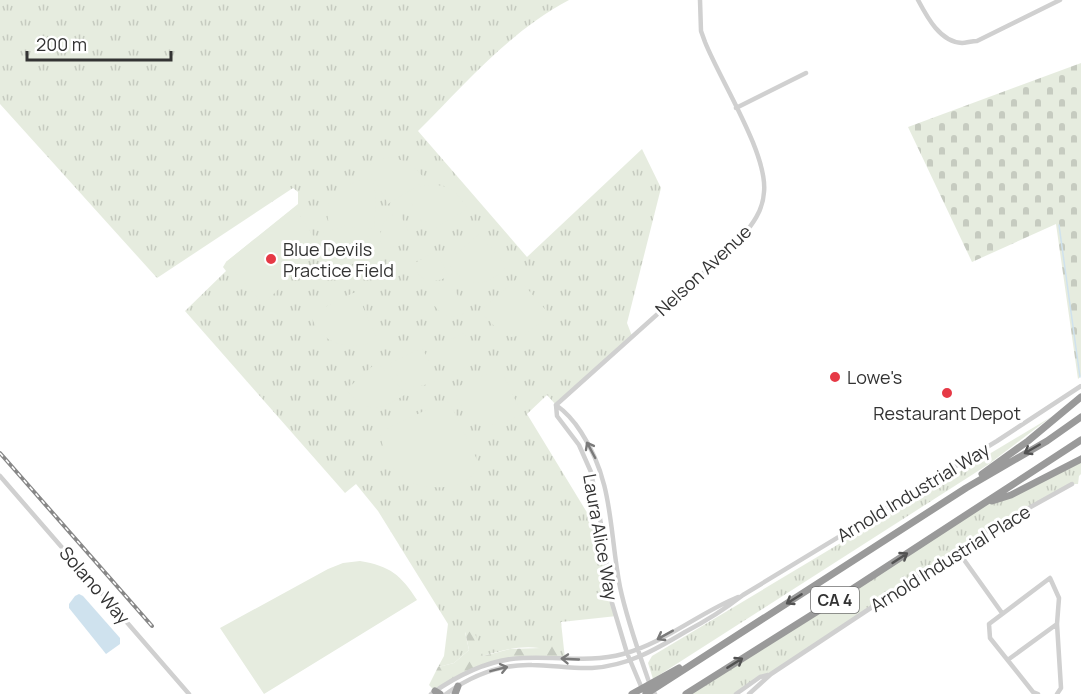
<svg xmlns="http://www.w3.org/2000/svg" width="1081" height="694" viewBox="0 0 1081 694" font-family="Manrope,sans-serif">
<defs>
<pattern id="grass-tufts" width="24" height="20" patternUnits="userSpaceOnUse" patternTransform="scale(1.5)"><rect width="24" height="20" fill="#e6ecdf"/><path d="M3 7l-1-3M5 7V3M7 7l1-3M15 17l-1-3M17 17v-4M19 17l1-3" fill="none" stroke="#c6cbc0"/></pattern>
<pattern id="forest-firs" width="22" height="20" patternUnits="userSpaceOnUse" patternTransform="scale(1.5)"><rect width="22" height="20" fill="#e6ecdf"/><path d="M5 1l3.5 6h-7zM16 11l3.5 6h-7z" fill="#c6cbc0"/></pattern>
<pattern id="cemetery-stones" width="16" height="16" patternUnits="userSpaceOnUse" patternTransform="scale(1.5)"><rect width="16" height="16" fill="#e6ecdf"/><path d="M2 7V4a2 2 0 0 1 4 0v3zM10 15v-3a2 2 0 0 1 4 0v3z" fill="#c6cbc0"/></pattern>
</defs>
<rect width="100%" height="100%" fill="#fff"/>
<path fill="url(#grass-tufts)" d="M0,0H569C510,31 465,84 418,131L527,257L642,149L661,188L627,323L632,336L556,405L547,395L527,414L594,524H601L612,603L617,616L561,622L565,659C555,658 548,649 539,648C520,645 500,651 483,656L477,644L465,632L469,650L454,663L438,667L444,656L448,624L378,511L356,484L345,493L185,311L226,271L223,267L226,262L298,204V192L293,188L157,278L0,104Z
M1051,417L989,464L653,679L648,663L652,656Z
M1081,459V474L1079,476L1078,484H1072L1003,522L771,674L760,677L736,694H686L983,504L1011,495Z"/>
<path fill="url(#forest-firs)" d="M468,625L473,628L483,656L510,649L541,648L549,643L557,646L558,658H523L477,668L435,691L429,685L438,667L454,663L469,650L465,631Z"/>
<path fill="url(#cemetery-stones)" d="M1081,63V376L1078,379L1056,224L972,262L908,127Z"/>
<path fill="#e6ecdf" d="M387,157C404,159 416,166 425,180L416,187C443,182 454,186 468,209L430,231L426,230L407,195L414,188L388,204L367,166Z
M366,179L373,180L376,197L374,227L372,229L351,227L367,235L378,252L344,268L339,266L323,233L345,226L329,224C322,196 341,185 366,179Z
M295,207L321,249L263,304L226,262Z
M399,212L412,239L383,251C378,235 380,218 399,212Z
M479,234L507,266C486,290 465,288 447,262Z
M436,251L449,276C432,285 420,282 413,264Z
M518,278L550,315L524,335L511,337L498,330L480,311Z
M454,288L466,312C450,322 436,313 430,297Z
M353,293H357L377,340C351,352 318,345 311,314Z
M464,333L480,361L462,369H448L438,359L435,347Z
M422,348L439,379C413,392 402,389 390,363Z
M377,362L406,394C379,411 369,415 346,390Z
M498,369L501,370L522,414C485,435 469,426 453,389Z
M445,401L450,403L480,466C472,479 459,486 444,487C406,490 385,469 380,432Z
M360,561C390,566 401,575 417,600L264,694L220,628L328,569L343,563Z"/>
<path fill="#cfe2ee" d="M79,594L83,596L120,638V644L106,654L69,608V604L75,596Z"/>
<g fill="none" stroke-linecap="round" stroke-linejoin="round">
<path stroke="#cfe2ee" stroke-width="1.5" d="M1059,225L1080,377"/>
<path stroke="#d0d0d0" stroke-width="4.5" d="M918,0C927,17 940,42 962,43C966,43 972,41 977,41L1060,0
M736,108L806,73
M556,405L739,241C751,226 763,212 764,192C768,154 720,80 705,42L701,31L700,0
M556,405C566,412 574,421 581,432C614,482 609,531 620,587C627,620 639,653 650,685L655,694
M556,405L557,416L579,445L591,472L601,524L612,603L627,653L643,691
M0,476L189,694
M957,550L1002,613
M1009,659L1057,624
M431,694C458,675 490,659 523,658C557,656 590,663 623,654C664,643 699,613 738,597
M446,694C471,676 501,664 532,665C552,665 572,669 592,668C627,666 655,650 685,632C706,621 725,609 743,595L997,441L1081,386
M736,694L760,677L768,675
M749,694L771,674L984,533L1072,484
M1038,694L1033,692L990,638L989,624L1050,578L1059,598L1057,624L1061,688L1057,694"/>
<path stroke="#9a9a9a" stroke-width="7" d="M982,474L1028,441L1081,397
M992,501L1011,495L1081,459
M435,691L440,694
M455,694L458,686
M632,694L679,668
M646,694L966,488L1047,441L1081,417
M686,694L837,599L1081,440"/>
<defs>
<path id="rail" d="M0,453L152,626"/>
</defs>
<use href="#rail" stroke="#888" stroke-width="4"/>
<use href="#rail" stroke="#fff" stroke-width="1.5" stroke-dasharray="4.5" stroke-linecap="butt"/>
</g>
<defs><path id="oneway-shaft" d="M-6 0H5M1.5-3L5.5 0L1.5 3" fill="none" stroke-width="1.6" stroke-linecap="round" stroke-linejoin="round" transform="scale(1.5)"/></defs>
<g stroke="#525252">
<use href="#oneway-shaft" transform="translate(1032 449) rotate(150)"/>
<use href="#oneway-shaft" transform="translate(900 558) rotate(-33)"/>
<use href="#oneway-shaft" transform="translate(794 599) rotate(148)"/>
<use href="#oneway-shaft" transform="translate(735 663) rotate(-32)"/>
</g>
<g stroke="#7a7a7a">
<use href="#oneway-shaft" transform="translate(591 450) rotate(-118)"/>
<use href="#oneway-shaft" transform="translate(665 635) rotate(151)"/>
<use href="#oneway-shaft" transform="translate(570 659) rotate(-177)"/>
<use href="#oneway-shaft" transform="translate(499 669) rotate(-14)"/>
</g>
<g fill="#e63946" stroke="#fff" stroke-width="2">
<circle cx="271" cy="259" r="6"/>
<circle cx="835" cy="377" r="6"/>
<circle cx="947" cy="393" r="6"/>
</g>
<g text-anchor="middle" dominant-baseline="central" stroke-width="6" stroke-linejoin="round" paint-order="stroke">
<rect fill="#fff" stroke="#707070" stroke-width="1.5" x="811" y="587" width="48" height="26" rx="4.5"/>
<g font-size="16" font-weight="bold" fill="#333">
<text x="835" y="600">CA 4</text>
</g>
<g font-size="18" fill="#333" stroke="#fff" text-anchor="start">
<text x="283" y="249">Blue Devils<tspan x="283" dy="21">Practice Field</tspan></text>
<text x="847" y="377">Lowe's</text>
<text x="947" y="413" text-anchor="middle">Restaurant Depot</text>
</g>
<g font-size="18" fill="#333" stroke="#fff">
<text transform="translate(703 270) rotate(-43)">Nelson Avenue</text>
<text transform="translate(913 492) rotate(-31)">Arnold Industrial Way</text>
<text transform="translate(601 537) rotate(80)">Laura Alice Way</text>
<text transform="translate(950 558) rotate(-32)">Arnold Industrial Place</text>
<text transform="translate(95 585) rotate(49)">Solano Way</text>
</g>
</g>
<path d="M27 51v9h144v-9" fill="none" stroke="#333333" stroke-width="3"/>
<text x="36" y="51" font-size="18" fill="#333333" stroke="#ffffff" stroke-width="4.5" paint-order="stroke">200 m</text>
</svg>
